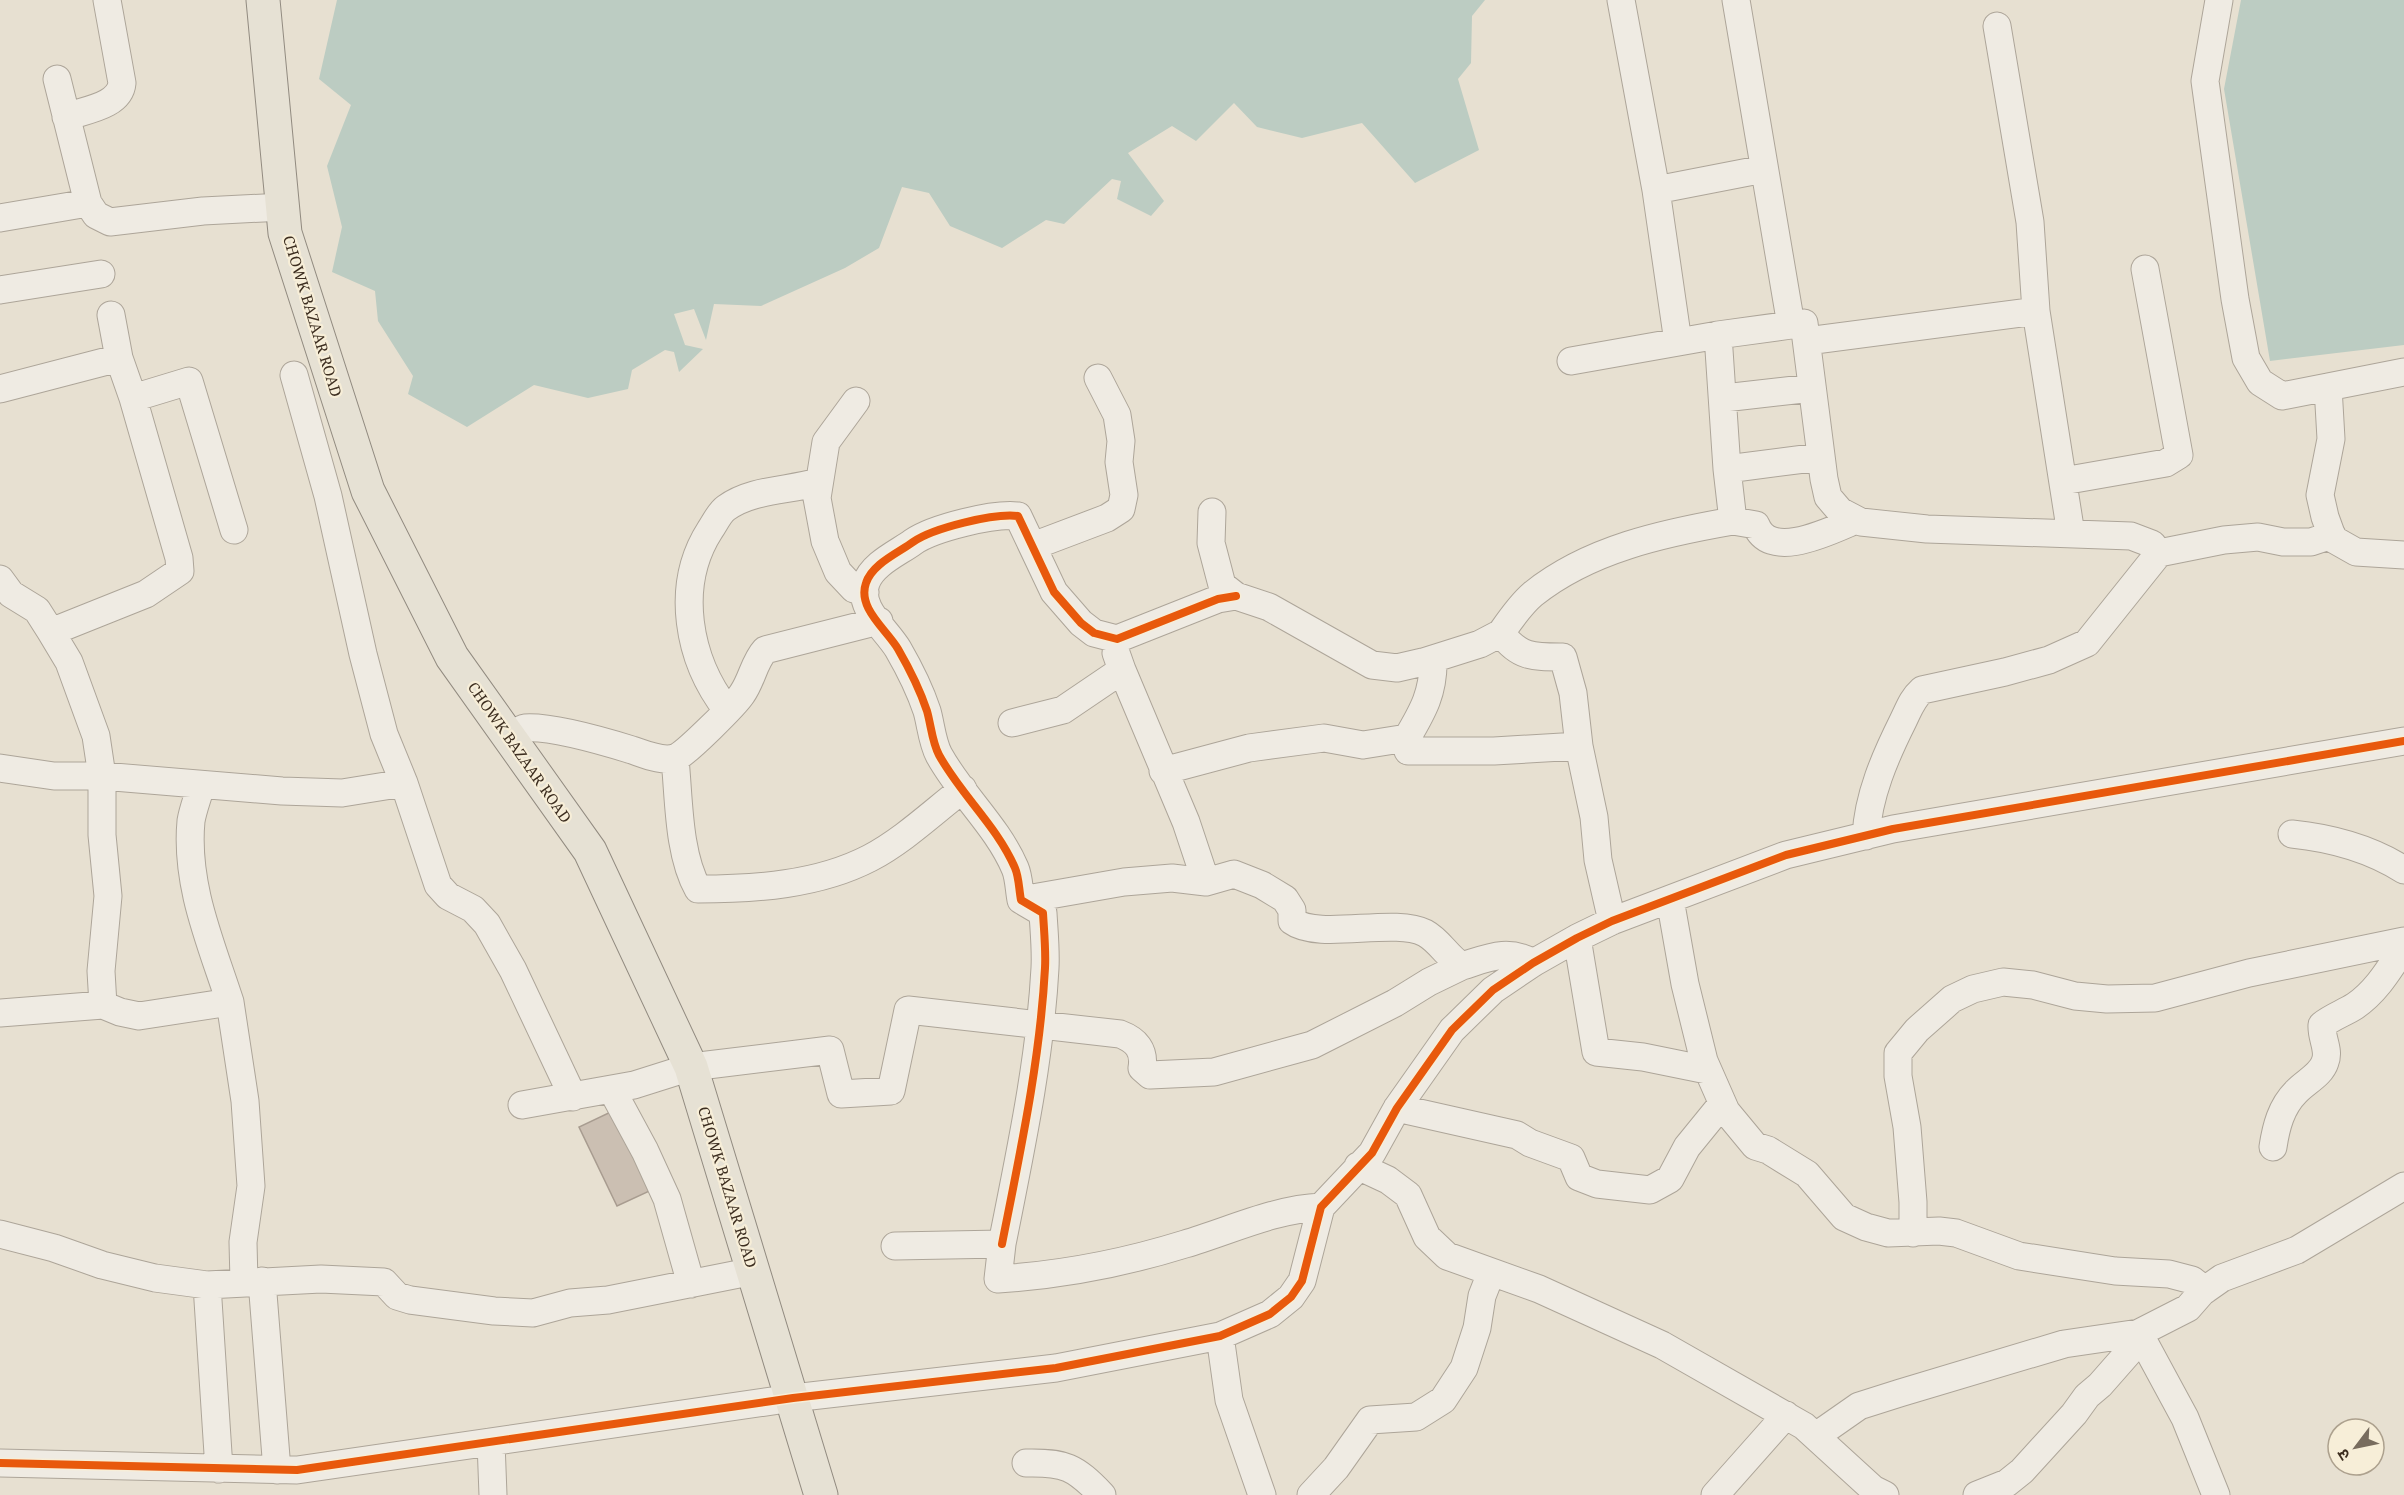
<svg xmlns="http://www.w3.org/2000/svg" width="2404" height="1495" viewBox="0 0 2404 1495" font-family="'Noto Serif','Noto Sans Devanagari',serif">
<rect width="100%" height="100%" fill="#e7e0d1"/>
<path fill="#bcccc2" d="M337,0H1485L1472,16L1471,63L1458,79L1479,150L1415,183L1362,123L1302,138L1257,127L1234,103L1196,141L1172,126L1128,153L1164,201L1151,216L1117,199L1121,181L1112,179L1064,224L1046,220L1002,248L950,226L929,193L902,187L879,248L845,268L761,306L714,304L706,340L694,309L674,314L685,345L703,349L679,372L674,352L665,350L632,370L628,389L588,398L534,385L467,427L408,394L413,376L378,321L375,291L332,272L342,227L327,166L351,105L319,79Z
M2241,0H2404V345L2270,361L2224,89Z"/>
<path fill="#cbbfb2" stroke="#a89c90" stroke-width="1.5" d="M617,1109L656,1188L617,1206L579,1127Z"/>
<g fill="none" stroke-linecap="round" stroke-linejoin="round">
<defs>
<path id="minor" d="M1621,0L1656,190L1678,342
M2219,0L2205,81L2235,299L2246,358L2260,382L2282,396L2328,387L2331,439L2320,495L2325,517L2333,539L2356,552L2404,555
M57,79L88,203L96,215L110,222L203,211L283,207
M66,117C85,110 120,106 122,83L107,0
M1656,190L1764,169
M0,218L88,203
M0,290L101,274
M2036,311L2071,534
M1791,325L1804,323L1824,479L1828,497L1840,511L1861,522L1927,529L2131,536L2152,544L2159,553
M1807,341L2036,311L2030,222L1997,26
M119,358L133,398L189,381L234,530
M1571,361L1718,335
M294,375L328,496L363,654L384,734L404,783L438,885L448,896L473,909L487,924L513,970L573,1097
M2328,387L2404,372
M0,389L119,358L111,315
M1724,398L1812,388
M856,401L826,442L817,498L825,541L838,572L854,589L865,592
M1727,469L1820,457
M2063,481L2166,463L2179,455L2145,269
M1212,512L1211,543L1222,585L1236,596L1269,607L1372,665L1397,668L1423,662L1480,644L1501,633C1519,658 1535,657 1563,657L1573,693L1579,746L1594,817L1598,860L1612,921
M1733,521L1756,525C1770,562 1832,530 1856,520
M1033,546L1107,518L1121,509L1124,495L1119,462L1121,441L1117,415L1098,378
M0,579L11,594L37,610L51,632L69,662L96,736L102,776V835L108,896L101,971L103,1005L0,1013
M51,632L146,594L180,571L179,558L133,398
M1501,633C1510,620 1520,605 1533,594C1589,549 1664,533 1733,521L1727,469L1718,335L1791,325L1736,0
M1122,670L1186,822L1206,882
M727,710C688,660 674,586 710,530C715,523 719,513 726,508C752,489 788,491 818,482
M1012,723L1063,710L1122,670L1116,653
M509,737C514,734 519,729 525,728C551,726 606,742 632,750C644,754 664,763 677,757C687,752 735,705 742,694C752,680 754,662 765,650L879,621
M1407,738C1423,711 1434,692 1433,659
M675,759C679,798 678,854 698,889C755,889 818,885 870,858C904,840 933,812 963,789
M0,768L54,776H102L282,791L342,793L404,783
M1163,771L1249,748L1324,738L1363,745L1407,738L1408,751H1494L1579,746
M2292,834C2331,838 2371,849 2404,870
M1866,836C1868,796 1885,757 1903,721C1909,709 1912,699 1922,690L2005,672L2049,660L2087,643L2159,553L2224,540L2258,537L2283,542H2311L2332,535
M1670,899L1685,984L1704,1061L1726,1111L1755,1146L1768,1150L1807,1174L1844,1217L1866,1227L1888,1233L1939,1231L1956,1233L2019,1256L2115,1271L2169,1274L2192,1280L2205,1290
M1021,900L1124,882L1172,878L1206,882L1234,874L1262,885L1285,899L1292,910V921C1319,941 1394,917 1425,933C1440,941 1448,958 1462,966C1488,958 1508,948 1533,963
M1577,938L1596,1052L1643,1057L1707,1070
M230,1002L245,1101L251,1186L243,1242L244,1282
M103,1005L120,1012L139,1016L230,1002C211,943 185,885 191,821C193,809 198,797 201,785
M612,1090L645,1151L667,1199L691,1284
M522,1105L634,1085L691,1067L830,1050L841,1094L891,1091L908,1010L1120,1034C1136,1040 1145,1050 1142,1068L1150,1075L1214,1072L1312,1045L1395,1003L1429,982L1462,966
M1397,1108L1517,1135L1530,1143L1571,1158L1579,1177L1597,1184L1650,1190L1670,1179L1687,1147L1722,1104
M2273,1147C2276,1127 2281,1107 2296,1092C2305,1082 2321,1075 2325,1062C2330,1050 2321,1038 2322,1025C2332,1017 2344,1013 2355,1006C2377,991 2390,968 2404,947
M1358,1166L1388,1180L1408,1195L1427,1237L1447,1256L1539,1289L1662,1345L1804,1426L1873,1489L1885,1495
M1913,1233V1202L1907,1127L1898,1076V1053L1917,1030L1952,999L1973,989L2003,982L2033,985L2075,996L2107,999L2155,998L2249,973L2404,941
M0,1234L54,1248L102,1265L155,1278L207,1285L321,1279L384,1282L397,1296L410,1300L494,1311L533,1313L570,1303L608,1300L754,1271
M1002,1244C1020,1153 1040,1061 1045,968C1046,950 1044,931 1043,913L1021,900C1019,890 1019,877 1015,868C997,826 961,795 939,755C932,742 931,725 927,711C920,690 909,668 898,649C886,629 857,608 866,583C872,564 898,553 913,542C933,528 994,513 1018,516L1054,592L1081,623L1094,633L1117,639L1218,599L1236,596
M895,1246L1002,1244L998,1279C1062,1275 1124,1263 1185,1244C1229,1231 1275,1209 1321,1207
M262,1281L277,1470
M207,1285L219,1469
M1220,1336L1229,1400L1262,1495
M1816,1436L1859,1406L1900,1393L2064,1344L2139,1333L2185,1418L2216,1495
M491,1442L493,1495
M0,1463L297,1470L793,1398L1056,1368L1220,1336L1270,1314L1291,1297L1302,1281L1321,1207L1372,1153L1397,1108L1452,1030L1493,990L1533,963L1577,938L1612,921L1786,855L1893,829L2404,741
M1026,1463C1065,1462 1075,1467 1102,1495
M1311,1495L1336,1468L1370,1420L1416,1417L1443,1400L1464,1368L1477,1328L1482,1296L1491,1273
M1715,1495L1786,1415
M1977,1495L2007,1483L2022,1471L2074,1414L2087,1396L2100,1385L2129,1352L2139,1333L2188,1308L2202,1292L2222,1278L2297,1250L2404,1186"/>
<path id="major" d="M263,0L285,233L368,491L452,657L590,851L691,1067L821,1495"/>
</defs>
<use href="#minor" stroke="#ada599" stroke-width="29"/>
<use href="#major" stroke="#928b80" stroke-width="35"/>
<use href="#minor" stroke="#efebe3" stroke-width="27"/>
<use href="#major" stroke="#e6e1d4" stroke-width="33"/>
<defs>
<path id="cycleway" d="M1002,1244C1020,1153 1040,1061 1045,968C1046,950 1044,931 1043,913L1021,900C1019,890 1019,877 1015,868C997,826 961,795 939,755C932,742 931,725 927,711C920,690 909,668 898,649C886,629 857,608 866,583C872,564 898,553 913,542C933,528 994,513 1018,516L1054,592L1081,623L1094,633L1117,639L1218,599L1236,596
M0,1463L297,1470L793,1398L1056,1368L1220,1336L1270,1314L1291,1297L1302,1281L1321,1207L1372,1153L1397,1108L1452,1030L1493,990L1533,963L1577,938L1612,921L1786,855L1893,829L2404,741"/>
</defs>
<use href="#cycleway" stroke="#f7eed8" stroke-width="11"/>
<use href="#cycleway" stroke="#e8590c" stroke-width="8"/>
</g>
<g text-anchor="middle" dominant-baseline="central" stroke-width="4.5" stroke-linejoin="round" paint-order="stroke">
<g font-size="15" fill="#3d2e20" stroke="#f7eed8">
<text transform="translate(313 316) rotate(73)">CHOWK BAZAAR ROAD</text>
<text transform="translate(520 752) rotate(55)">CHOWK BAZAAR ROAD</text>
<text transform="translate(728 1187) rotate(73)">CHOWK BAZAAR ROAD</text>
</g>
</g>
<g transform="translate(2356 1447) rotate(238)"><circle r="28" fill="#f7eed8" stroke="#ada18e" stroke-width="1.5"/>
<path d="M0-4.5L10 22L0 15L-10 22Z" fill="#786c5e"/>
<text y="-9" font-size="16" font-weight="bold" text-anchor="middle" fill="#3d2e20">उ</text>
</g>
</svg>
